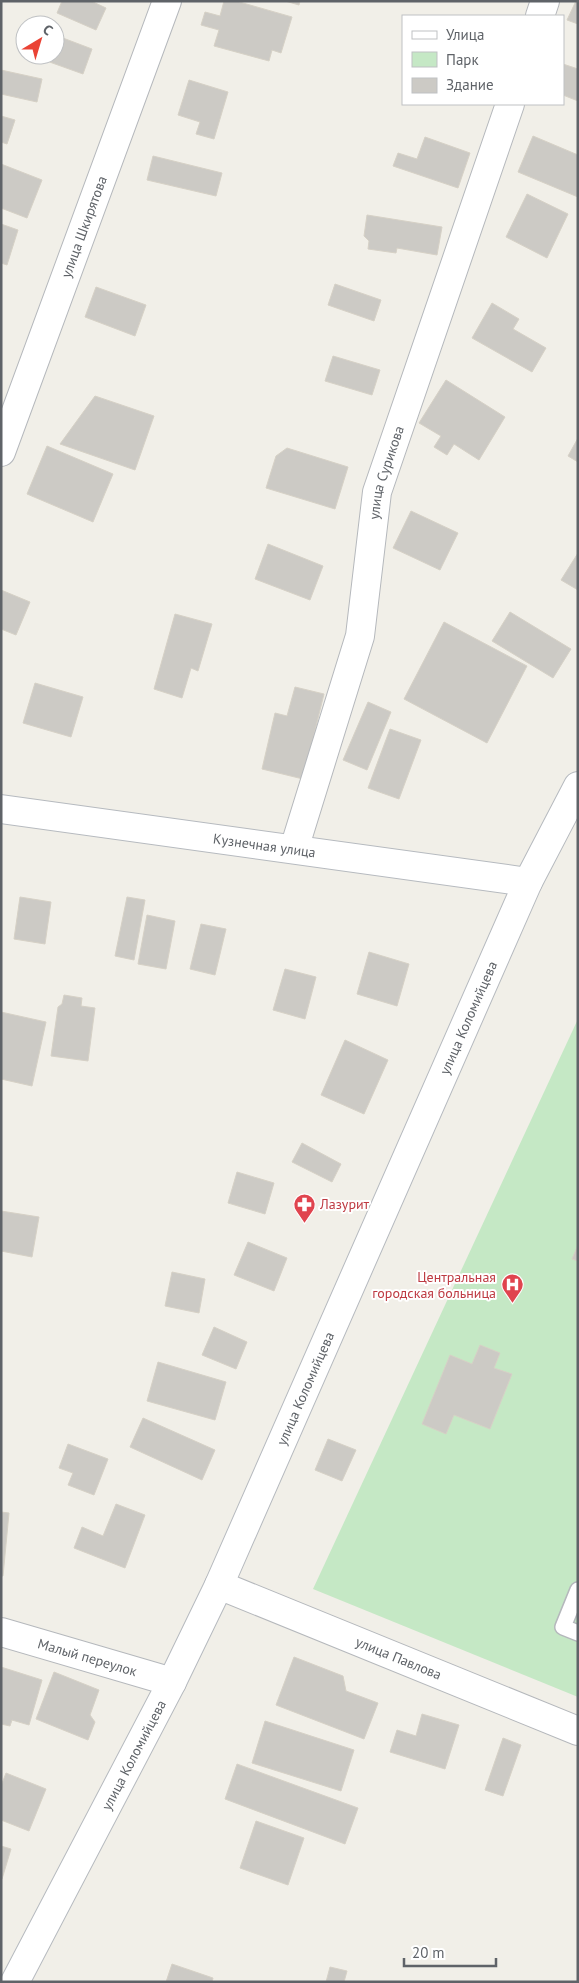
<svg xmlns="http://www.w3.org/2000/svg" width="579" height="1983" viewBox="0 0 579 1983" font-family="'PT Sans',sans-serif">
<rect width="100%" height="100%" fill="#f1efe8"/>
<path fill="#c5e8c5" d="M578,1019V1697L313,1589Z"/>
<path fill="#cccac5" stroke="#d6d1c6" d="M62,1H91L106,8L96,30L57,13Z
M224,1H236L292,17L281,53L272,50L269,61L214,46L219,30L201,25L205,12L220,16Z
M285,1H300L299,5Z
M576,1H578V24L567,20Z
M55,35L92,49L83,74L44,60L45,55H55Z
M563,64L578,69V101L563,95Z
M1,70L42,79L37,102L1,94Z
M189,80L228,92L214,139L196,134L200,122L178,115Z
M1,116L15,120L7,144L1,142Z
M533,136L578,155V197L518,172Z
M425,137L470,153L458,188L393,166L398,153L417,159Z
M153,156L222,173L216,196L147,180Z
M1,164L42,180L27,218L1,208Z
M527,194L568,214L547,258L506,237Z
M367,215L442,227L437,255L397,248L396,253L368,249L369,241L364,236Z
M1,224L18,230L7,265L1,263Z
M335,284L381,300L374,321L328,305Z
M96,287L146,305L135,336L85,317Z
M492,303L519,319L513,329L546,348L532,372L472,338Z
M333,356L380,370L372,395L325,381Z
M446,380L505,417L479,460L454,444L447,455L434,447L441,436L419,423Z
M95,396L154,416L135,470L60,444Z
M578,438V462L568,456Z
M47,446L113,474L93,522L27,494Z
M287,448L348,467L335,509L266,488L276,456Z
M411,511L458,533L440,570L393,548Z
M268,544L323,566L310,600L255,579Z
M578,553V590L561,580Z
M1,590L30,602L16,635L1,629Z
M510,612L571,649L553,678L492,641Z
M175,614L212,624L198,671L191,668L182,698L154,689Z
M444,622L527,666L487,743L404,699Z
M35,683L83,697L71,737L23,723Z
M295,687L324,694L303,779L262,769L275,713L287,716Z
M368,702L391,712L367,770L343,760Z
M390,729L421,740L399,799L368,788Z
M20,897L51,902L45,944L14,939Z
M127,897L145,900L134,960L115,956Z
M147,915L175,921L166,969L138,964Z
M201,924L226,929L215,975L190,969Z
M369,952L409,964L397,1006L357,994Z
M285,969L316,977L305,1019L273,1010Z
M64,995L82,998L81,1006L95,1008L88,1061L51,1056L58,1007L62,1004Z
M1,1012L46,1022L32,1086L1,1079Z
M345,1040L388,1060L364,1114L321,1095Z
M302,1143L341,1164L332,1182L292,1162Z
M237,1172L274,1183L265,1214L228,1203Z
M1,1211L39,1217L32,1257L1,1251Z
M248,1242L287,1258L274,1291L234,1275Z
M578,1245V1261L572,1259Z
M172,1272L205,1279L199,1313L165,1306Z
M214,1327L247,1342L236,1369L202,1355Z
M480,1345L500,1353L494,1368L512,1374L490,1429L454,1415L446,1434L422,1424L450,1355L472,1364Z
M158,1362L226,1382L215,1420L147,1401Z
M143,1418L215,1450L202,1480L130,1447Z
M328,1439L356,1450L342,1481L315,1470Z
M68,1444L108,1459L94,1495L68,1485L73,1473L59,1468Z
M116,1504L145,1515L125,1568L74,1548L82,1527L103,1536Z
M1,1512L9,1513L3,1576H1Z
M294,1657L343,1676L346,1691L378,1703L364,1739L276,1705Z
M1,1667L42,1680L29,1725L12,1720L10,1726L1,1724Z
M54,1672L99,1690L90,1715L95,1722L88,1740L36,1719Z
M422,1714L459,1725L445,1769L390,1752L397,1730L416,1736Z
M265,1721L354,1750L341,1791L252,1763Z
M503,1738L521,1745L503,1796L485,1790Z
M237,1764L358,1808L345,1844L225,1799Z
M6,1773L46,1789L29,1831L1,1820V1786Z
M256,1821L304,1838L288,1885L240,1868Z
M1,1846L11,1849L2,1879H1Z
M172,1964L213,1978L212,1982H166Z
M330,1967L347,1971L344,1982H326Z"/>
<g fill="none" stroke-linecap="round" stroke-linejoin="round">
<defs>
<path id="lane" d="M578,1590L563,1627L578,1633"/>
<g id="street">
<path d="M540,16L545,1"/>
<path id="s1" d="M1,452L167,1"/>
<path id="s2" d="M294,849L360,636L377,492L510,104"/>
<path id="s3" d="M219,1585L578,1731"/>
<path id="s4" d="M1,1632L172,1682"/>
</g>
<g id="secondary">
<path id="s5" d="M1,809L528,882"/>
<path id="s6" d="M15,1982L172,1682L219,1585L528,882L578,786"/>
</g>
</defs>
<use href="#lane" stroke="#b5b8bc" stroke-width="18"/>
<use href="#street" stroke="#b5b8bc" stroke-width="30"/>
<use href="#secondary" stroke="#b6babf" stroke-width="30"/>
<use href="#lane" stroke="#fff" stroke-width="15"/>
<use href="#street" stroke="#fff" stroke-width="28"/>
<use href="#secondary" stroke="#fff" stroke-width="28"/>
</g>
<defs>
<symbol id="pharmacy-pin" viewBox="-11 -11 22 30"><path d="M0 17L-7.5 6A9.5 9.5 0 1 1 7.5 6Z" fill="#e0444e" stroke="#fff"/><path d="M-2-6h4v4h4v4h-4v4h-4v-4h-4v-4h4Z" fill="#fff"/></symbol>
<symbol id="hospital-pin" viewBox="-11 -11 22 30"><path d="M0 17L-7.5 6A9.5 9.5 0 1 1 7.5 6Z" fill="#e0444e" stroke="#fff"/><path d="M-5-5h3v3.5h4V-5h3V5h-3V1.5h-4V5h-3Z" fill="#fff"/></symbol>
</defs>
<g fill-rule="evenodd">
<use href="#pharmacy-pin" x="292" y="1192" width="25" height="34"/>
<use href="#hospital-pin" x="500" y="1272" width="25" height="34"/>
</g>
<g text-anchor="middle" dominant-baseline="central" stroke-width="4" stroke-linejoin="round" paint-order="stroke">
<g font-size="14" fill="#5f6368" stroke="#fff">
<text stroke="none"><textPath href="#s1" startOffset="240">улица Шкирятова</textPath></text>
<text stroke="none"><textPath href="#s2" startOffset="389">улица Сурикова</textPath></text>
<text stroke="none"><textPath href="#s5" startOffset="266">Кузнечная улица</textPath></text>
<text stroke="none"><textPath href="#s6" startOffset="1066">улица Коломийцева</textPath></text>
<text stroke="none"><textPath href="#s6" startOffset="661">улица Коломийцева</textPath></text>
<text stroke="none"><textPath href="#s4" startOffset="90">Малый переулок</textPath></text>
<text stroke="none"><textPath href="#s3" startOffset="194">улица Павлова</textPath></text>
<text stroke="none"><textPath href="#s6" startOffset="256">улица Коломийцева</textPath></text>
</g>
<g font-size="14" fill="#be3a42" stroke="#fff" text-anchor="start">
<text x="320" y="1204">Лазурит</text>
<text x="496" y="1277" text-anchor="end">Центральная<tspan x="496" dy="16">городская больница</tspan></text>
</g>
</g>
<rect width="579" height="1983" fill="none" stroke="#5f6368" stroke-width="5"/>
<rect x="402" y="15" width="162" height="90" fill="#ffffff" stroke="#bfc1c3"/>
<rect x="412" y="31" width="25" height="8" fill="#ffffff" stroke="#bfc1c3"/>
<text x="446" y="40" font-size="15" fill="#5f6368">Улица</text>
<rect x="412" y="52" width="25" height="15" fill="#c5e8c5" stroke="#bfc1c3"/>
<text x="446" y="65" font-size="15" fill="#5f6368">Парк</text>
<rect x="412" y="78" width="25" height="15" fill="#cccac5" stroke="#bfc1c3"/>
<text x="446" y="90" font-size="15" fill="#5f6368">Здание</text>
<g transform="translate(40 40) rotate(38)"><circle r="24" fill="#ffffff" stroke="#bfc1c3"/>
<path d="M0-4L9 19L0 12L-9 19Z" fill="#ea4335"/>
<text y="-8" font-size="14" font-weight="bold" text-anchor="middle" fill="#5f6368">С</text>
</g>
<path d="M404 1958v8h92v-8" fill="none" stroke="#5f6368" stroke-width="2.5"/>
<text x="412" y="1958" font-size="15" fill="#5f6368" stroke="#ffffff" stroke-width="4" paint-order="stroke">20 m</text>
</svg>
